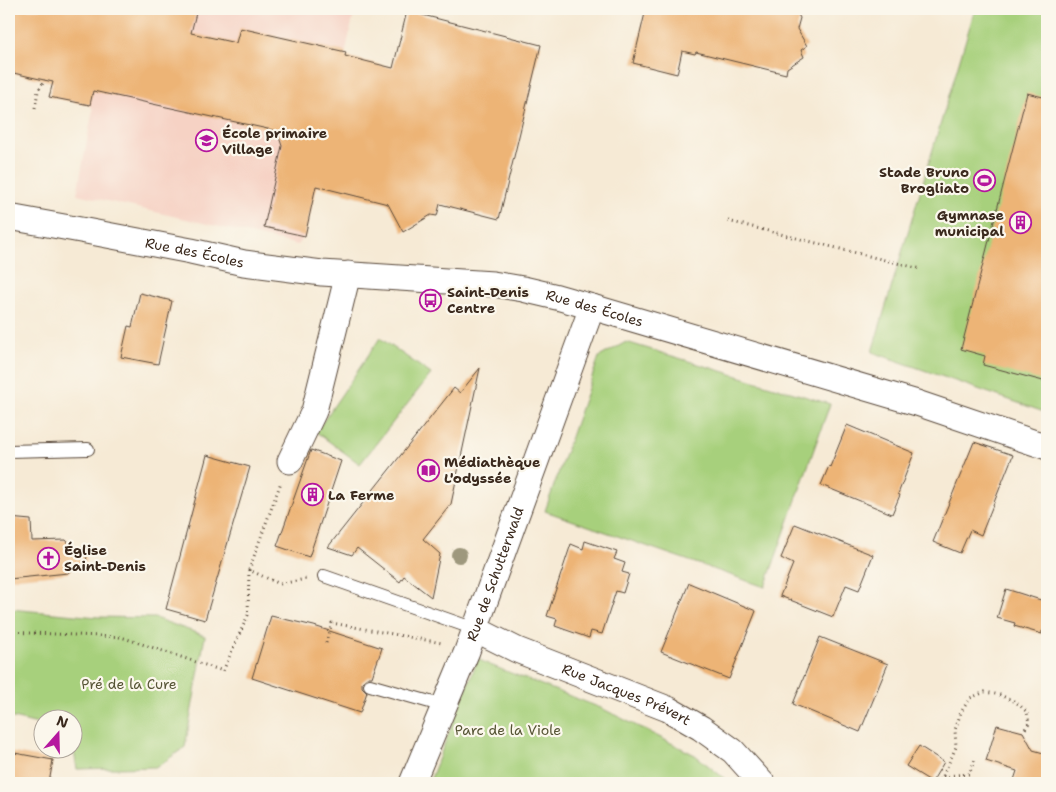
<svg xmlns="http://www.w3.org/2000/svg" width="1056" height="792" viewBox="0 0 1056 792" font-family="'Shantell Sans',sans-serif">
<rect width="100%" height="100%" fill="#fbf7ec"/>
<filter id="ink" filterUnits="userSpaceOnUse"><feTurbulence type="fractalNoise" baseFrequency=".02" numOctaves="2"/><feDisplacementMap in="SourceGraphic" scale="10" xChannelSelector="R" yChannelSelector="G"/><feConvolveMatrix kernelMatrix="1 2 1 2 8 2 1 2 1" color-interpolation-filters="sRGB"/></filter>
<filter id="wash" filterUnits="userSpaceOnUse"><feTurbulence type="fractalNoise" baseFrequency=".0096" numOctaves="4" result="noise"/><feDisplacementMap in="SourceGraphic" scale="20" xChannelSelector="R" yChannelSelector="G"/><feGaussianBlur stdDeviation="1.12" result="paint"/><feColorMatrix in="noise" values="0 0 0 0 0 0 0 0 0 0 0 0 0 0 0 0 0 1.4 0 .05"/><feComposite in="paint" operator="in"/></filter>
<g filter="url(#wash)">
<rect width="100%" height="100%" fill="#f6ead5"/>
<path fill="#f6d2c4" d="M46,9H355L305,236L298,245L77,194L93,109L89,105L49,97L53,82L31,77Z"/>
<path fill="#a7d07b" stroke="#717d4c" d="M975,9H1047V413L872,352Z
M380,338L431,374L360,464L316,432Z
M626,342L830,404L765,587L545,511L599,357Z
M9,609L98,617L155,618L205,636L185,747L157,767L77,769L73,745L72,720H42V725L9,717Z
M478,659L490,665L601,708L695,755L730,783H429Z"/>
<g id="blocks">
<path fill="#edb476" d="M9,9H197L191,33L236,43L240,28L346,52L345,56L393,68L407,11L541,45L499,219L440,204L437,216L431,215L403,232L388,204L316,186L305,236L264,227L282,146L277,131L93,91L90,105L49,97L53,82L9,72Z
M646,9H753L762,11L765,9H795L800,18L797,29L807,46L801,50L804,57L787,68L786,74L696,52L695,54L682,51L677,74L633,63Z
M1027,93L1047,98V382L983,365L985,356L961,349Z
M140,293L172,301L158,364L121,357L128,326L132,327Z
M480,368L451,504L423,539L440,554L431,597L404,576L400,582L357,548L352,555L328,547L454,388L460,393Z
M847,425L914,453L898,494L900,495L892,514L821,485L829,466L830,467Z
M974,442L1013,455L981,535L970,530L960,553L933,542Z
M311,450L341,461L309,557L277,546Z
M207,455L250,467L205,620L166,609Z
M9,518L31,520L32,541L66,540L73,548H87L86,569L73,568L68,573L9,579Z
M795,524L873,555L859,590L846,585L833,617L780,596L793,564L781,558Z
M585,541L617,552L614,559L625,563L622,572L629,574L623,593L616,591L602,634L591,631L589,638L555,626L557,619L547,616L571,544L583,549Z
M689,583L756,611L729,679L661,652Z
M1006,589L1047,602V633L1042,631V634L1014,626L1015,623L997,618Z
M271,616L314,626L382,648L372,677H368L362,682V687L367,692L360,713L252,678Z
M820,637L888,664L860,732L793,704Z
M997,725L1023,732L1033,750L1047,754V783H1013L1017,771L986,761Z
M919,746L944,762L932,782L906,766Z
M9,752L53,760L49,783H19V781L9,779Z"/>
</g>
</g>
<g filter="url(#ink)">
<use href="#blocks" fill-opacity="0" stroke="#574739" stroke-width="1"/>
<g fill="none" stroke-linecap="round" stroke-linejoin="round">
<defs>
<path id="service" d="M9,451L88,449
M324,576L475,629
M370,685L444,706"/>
<g id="minor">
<path id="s1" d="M9,217L86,231L191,251L244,263L322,273L493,284L523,289L557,297L592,307L917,403L1047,447"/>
<path d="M290,461L314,411L348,274"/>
<path id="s2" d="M475,629L517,650L668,709L701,728L733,751L762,783"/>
<path id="s3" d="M412,783L467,651L592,307"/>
</g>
</defs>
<use href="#service" stroke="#574739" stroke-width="14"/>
<use href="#minor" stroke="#574739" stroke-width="27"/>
<path stroke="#574739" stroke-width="3" stroke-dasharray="1 4" stroke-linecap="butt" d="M35,108L38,91L45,80
M728,221L921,269
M249,570L281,482
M9,632L121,637L223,671L248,615L249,570L280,584L306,579
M326,643L332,623L442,643
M943,776L969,774L976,757
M936,783L943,776L956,747L955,730L961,712L970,698L985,692L1000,695L1016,702L1027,712L1029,723L1023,732"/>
<use href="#service" stroke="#fff" stroke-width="12"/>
<use href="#minor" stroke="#fff" stroke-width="25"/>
</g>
<circle fill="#9e987d" cx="459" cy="555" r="8"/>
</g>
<defs>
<symbol id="school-ring" viewBox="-11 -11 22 22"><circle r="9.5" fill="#fbf7ec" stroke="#b5179e" stroke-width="1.5"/><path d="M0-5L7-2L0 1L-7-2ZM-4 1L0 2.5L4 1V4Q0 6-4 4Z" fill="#b5179e"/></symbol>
<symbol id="stadium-ring" viewBox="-11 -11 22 22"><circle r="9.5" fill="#fbf7ec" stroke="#b5179e" stroke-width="1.5"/><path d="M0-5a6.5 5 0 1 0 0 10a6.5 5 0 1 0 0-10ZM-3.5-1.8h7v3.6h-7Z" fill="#b5179e"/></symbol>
<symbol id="building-ring" viewBox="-11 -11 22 22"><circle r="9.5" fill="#fbf7ec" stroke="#b5179e" stroke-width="1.5"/><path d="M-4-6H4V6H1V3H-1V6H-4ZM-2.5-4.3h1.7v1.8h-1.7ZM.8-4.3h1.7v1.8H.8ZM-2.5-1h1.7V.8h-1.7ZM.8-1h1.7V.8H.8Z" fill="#b5179e"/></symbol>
<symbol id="bus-ring" viewBox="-11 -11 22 22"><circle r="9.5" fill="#fbf7ec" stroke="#b5179e" stroke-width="1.5"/><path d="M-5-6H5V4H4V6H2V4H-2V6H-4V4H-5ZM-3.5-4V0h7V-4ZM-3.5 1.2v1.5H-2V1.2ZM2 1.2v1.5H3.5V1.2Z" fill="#b5179e"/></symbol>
<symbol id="library-ring" viewBox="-11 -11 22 22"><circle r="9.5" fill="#fbf7ec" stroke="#b5179e" stroke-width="1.5"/><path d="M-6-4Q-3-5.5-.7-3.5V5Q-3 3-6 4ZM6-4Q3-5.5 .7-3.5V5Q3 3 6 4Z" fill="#b5179e"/></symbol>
<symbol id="church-ring" viewBox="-11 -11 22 22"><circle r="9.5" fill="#fbf7ec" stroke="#b5179e" stroke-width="1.5"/><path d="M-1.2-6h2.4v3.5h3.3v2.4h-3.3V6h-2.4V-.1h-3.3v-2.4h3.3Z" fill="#b5179e"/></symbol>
</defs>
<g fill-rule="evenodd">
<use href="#school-ring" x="194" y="128" width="25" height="25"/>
<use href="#stadium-ring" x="972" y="168" width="25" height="25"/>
<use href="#building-ring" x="1008" y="210" width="25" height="25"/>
<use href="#bus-ring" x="418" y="288" width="25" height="25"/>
<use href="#library-ring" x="416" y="458" width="25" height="25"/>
<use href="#building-ring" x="300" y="482" width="25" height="25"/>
<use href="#church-ring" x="36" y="546" width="25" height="25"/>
</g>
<g text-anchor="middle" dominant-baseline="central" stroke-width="4.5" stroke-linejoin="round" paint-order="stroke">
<g font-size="14" font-weight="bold" fill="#3b2a1e" stroke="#fbf7ec" text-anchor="start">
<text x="222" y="133">École primaire<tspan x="222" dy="16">Village</tspan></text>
<text x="969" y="172" text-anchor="end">Stade Bruno<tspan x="969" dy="16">Brogliato</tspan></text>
<text x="1004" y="215" text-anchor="end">Gymnase<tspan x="1004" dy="16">municipal</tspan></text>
<text x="447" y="292">Saint-Denis<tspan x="447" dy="16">Centre</tspan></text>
<text x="444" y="462">Médiathèque<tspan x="444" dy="16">L'odyssée</tspan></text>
<text x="328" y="495">La Ferme</text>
<text x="64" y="550">Église<tspan x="64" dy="16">Saint-Denis</tspan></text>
</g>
<g font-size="14" fill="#3b2a1e" stroke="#fbf7ec">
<text stroke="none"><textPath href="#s1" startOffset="189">Rue des Écoles</textPath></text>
<text stroke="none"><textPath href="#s1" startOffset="594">Rue des Écoles</textPath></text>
<text stroke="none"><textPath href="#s3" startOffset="225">Rue de Schutterwald</textPath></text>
<text stroke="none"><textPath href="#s2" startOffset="165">Rue Jacques Prévert</textPath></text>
</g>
<g font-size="14" fill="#565435" stroke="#fbf7ec">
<text x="129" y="684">Pré de la Cure</text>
<text x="508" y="730">Parc de la Viole</text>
</g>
</g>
<rect width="1056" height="792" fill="none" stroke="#fbf7ec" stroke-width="30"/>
<g transform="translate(58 734) rotate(20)"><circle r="24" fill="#fbf7ec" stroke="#aea59a"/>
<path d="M0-4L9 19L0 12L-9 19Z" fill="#b5179e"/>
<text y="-8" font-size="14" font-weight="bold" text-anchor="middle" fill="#3b2a1e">N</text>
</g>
</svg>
